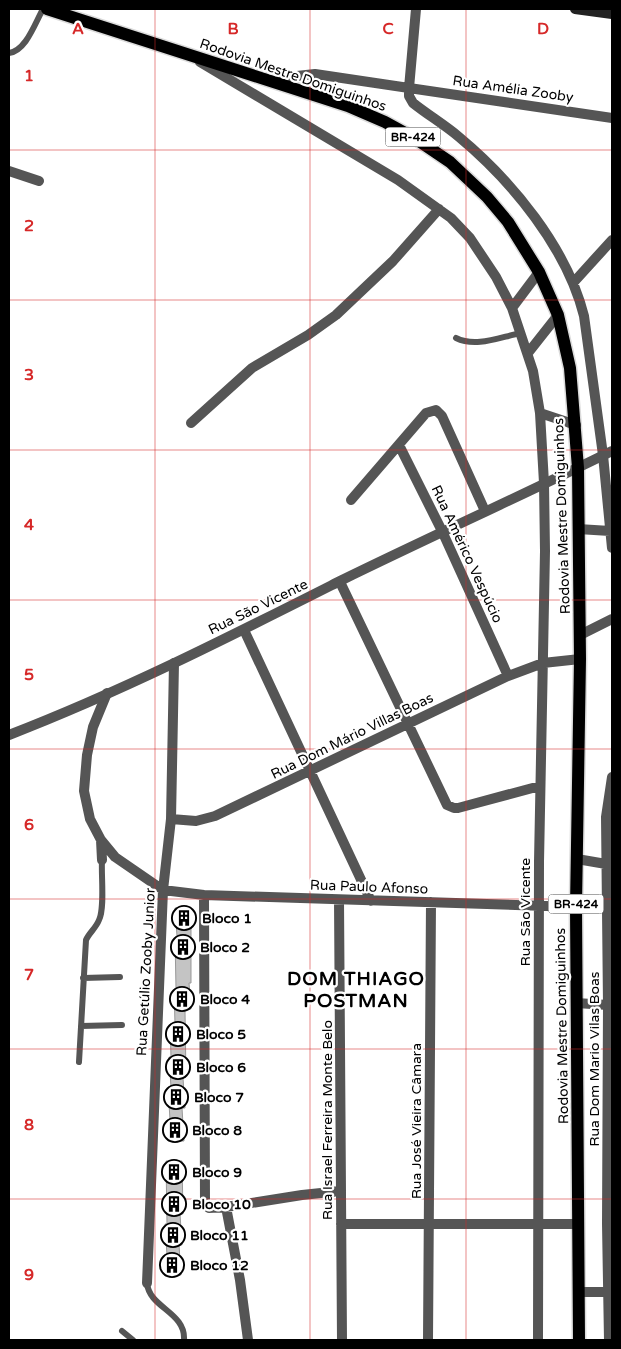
<svg xmlns="http://www.w3.org/2000/svg" width="621" height="1349" viewBox="0 0 621 1349" font-family="'Varela Round',sans-serif">
<rect width="100%" height="100%" fill="#fff"/>
<path fill="#c4c4c4" stroke="#999" d="M191,907V983H189L191,1009L185,1010L186,1077L183,1078L185,1108H182L184,1141H168L167,1120H170L168,1087H171L169,1057H171L170,1024H175L174,989H176L175,937L177,936L175,908Z
M166,1161H182L183,1214H180L182,1245H179L181,1275L165,1276L164,1255H167L165,1224H167Z"/>
<g fill="none" stroke-linecap="round" stroke-linejoin="round">
<defs>
<path id="primary" d="M47,9L348,106L385,122L416,139L450,162L487,197L508,222L539,272L558,315L570,368L578,468L580,659L576,907L579,1340"/>
</defs>
<use href="#primary" stroke="#dbdbdb" stroke-width="15"/>
<path stroke="#555" stroke-width="6" d="M9,53C26,51 35,23 43,9
M456,338C476,348 500,337 521,333
M83,978L120,977
M81,1026L122,1025
M79,1062L86,940C89,933 96,928 99,920C105,908 101,875 102,860
M147,1283C149,1308 186,1312 184,1340
M122,1331L133,1340"/>
<path stroke="#555" stroke-width="10" d="M416,9L409,88L612,118
M200,62L398,180L451,218L470,238L496,277L512,308L533,371L540,413L544,483L545,551L539,862L538,1340
M275,82L288,77L315,74L409,88V96L413,103C428,115 445,125 459,137C512,181 567,248 584,316L603,455L612,548
M9,171L39,181
M573,283L612,240
M512,308L539,272
M528,353L558,315
M540,413L576,425
M191,423L252,368L308,335L336,315L393,261L439,209
M399,445L442,531L508,676
M351,500L426,413L436,410L442,416L485,511
M578,529L610,531
M340,582L447,805L454,808H458L540,786
M244,630L371,901
M580,635L612,619
M107,693L93,727L87,755L84,791L90,819L101,840L115,857L163,890L204,895L576,907
M171,819L196,821L215,816L508,676L543,663L580,659
M101,840L102,860
M577,859L606,864
M204,895L205,1205L209,1208L226,1207L302,1195L340,1191
M339,900L342,1340
M576,1003L608,1005
M226,1207L240,1280L248,1340
M341,1224H578
M147,1283L163,890L171,819L174,663
M578,1292H608
M428,1340L431,902
M609,1340L607,1224L608,1005L606,817L612,777"/>
<path stroke="#555" stroke-width="10" d="M9,735C123,691 233,635 342,580C432,536 523,495 612,451"/>
<path stroke="#222" stroke-width="10" d="M575,9L612,14"/>
<use href="#primary" stroke="#000" stroke-width="12"/>
</g>
<path fill="none" stroke="#d62828" stroke-width="1" stroke-opacity="0.55" d="M155,9V1340M310,9V1340M466,9V1340M9,150H612M9,300H612M9,450H612M9,600H612M9,749H612M9,899H612M9,1049H612M9,1199H612"/>
<defs>
<symbol id="building-ring" viewBox="-11 -11 22 22"><circle r="9.5" fill="#fff" stroke="#000" stroke-width="1.5"/><path d="M-4-6H4V6H1V3H-1V6H-4ZM-2.5-4.3h1.7v1.8h-1.7ZM.8-4.3h1.7v1.8H.8ZM-2.5-1h1.7V.8h-1.7ZM.8-1h1.7V.8H.8Z" fill="#000"/></symbol>
</defs>
<g fill-rule="evenodd">
<use href="#building-ring" x="170" y="904" width="28" height="28"/>
<use href="#building-ring" x="169" y="933" width="28" height="28"/>
<use href="#building-ring" x="168" y="985" width="28" height="28"/>
<use href="#building-ring" x="164" y="1020" width="28" height="28"/>
<use href="#building-ring" x="164" y="1053" width="28" height="28"/>
<use href="#building-ring" x="162" y="1083" width="28" height="28"/>
<use href="#building-ring" x="161" y="1116" width="28" height="28"/>
<use href="#building-ring" x="160" y="1158" width="28" height="28"/>
<use href="#building-ring" x="160" y="1190" width="28" height="28"/>
<use href="#building-ring" x="159" y="1221" width="28" height="28"/>
<use href="#building-ring" x="158" y="1251" width="28" height="28"/>
</g>
<g text-anchor="middle" dominant-baseline="central" stroke-width="4.5" stroke-linejoin="round" paint-order="stroke">
<g fill="#fff" stroke="#4c4c4c" stroke-width="1">
<rect x="385.5" y="127.5" width="55" height="19" rx="4"/>
<rect x="548.5" y="894.5" width="55" height="19" rx="4"/>
</g>
<g font-size="12" font-weight="bold" fill="#000">
<text x="413" y="137">BR-424</text>
<text x="576" y="904">BR-424</text>
</g>
<g font-size="14" fill="#000" stroke="#fff">
<text transform="translate(293 75) rotate(19)">Rodovia Mestre Domiguinhos</text>
<text transform="translate(513 89) rotate(8)">Rua Amélia Zooby</text>
<text transform="translate(562 516) rotate(-92)">Rodovia Mestre Domiguinhos</text>
<text transform="translate(467 554) rotate(65)">Rua Américo Vespúcio</text>
<text transform="translate(258 607) rotate(-26)">Rua São Vicente</text>
<text transform="translate(352 736) rotate(-26)">Rua Dom Mário Villas Boas</text>
<text transform="translate(369 887) rotate(2)">Rua Paulo Afonso</text>
<text transform="translate(525 912) rotate(-90)">Rua São Vicente</text>
<text transform="translate(146 972) rotate(-87)">Rua Getúlio Zooby Junior</text>
<text transform="translate(562 1026) rotate(-91)">Rodovia Mestre Domiguinhos</text>
<text transform="translate(594 1059) rotate(-90)">Rua Dom Mario Vilas Boas</text>
<text transform="translate(327 1120) rotate(-90)">Rua Israel Ferreira Monte Belo</text>
<text transform="translate(416 1121) rotate(-90)">Rua José Vieira Câmara</text>
</g>
<g font-size="14" font-weight="bold" fill="#000" stroke="#fff" text-anchor="start">
<text x="202" y="918">Bloco 1</text>
<text x="200" y="947">Bloco 2</text>
<text x="200" y="999">Bloco 4</text>
<text x="196" y="1034">Bloco 5</text>
<text x="196" y="1067">Bloco 6</text>
<text x="194" y="1097">Bloco 7</text>
<text x="192" y="1130">Bloco 8</text>
<text x="192" y="1172">Bloco 9</text>
<text x="192" y="1204">Bloco 10</text>
<text x="190" y="1235">Bloco 11</text>
<text x="190" y="1265">Bloco 12</text>
</g>
<g font-size="19" font-weight="bold" letter-spacing="1" fill="#000" stroke="#fff">
<text x="356" y="979">DOM THIAGO<tspan x="356" dy="22">POSTMAN</tspan></text>
</g>
</g>
<g font-size="16" text-anchor="middle" font-weight="bold" fill="#d62828" stroke="#fff" stroke-width="4.5" stroke-linejoin="round" paint-order="stroke">
<text x="78" y="34">A</text>
<text x="233" y="34">B</text>
<text x="388" y="34">C</text>
<text x="543" y="34">D</text>
<text x="29" y="81">1</text>
<text x="29" y="231">2</text>
<text x="29" y="380">3</text>
<text x="29" y="530">4</text>
<text x="29" y="680">5</text>
<text x="29" y="830">6</text>
<text x="29" y="980">7</text>
<text x="29" y="1130">8</text>
<text x="29" y="1280">9</text>
</g>
<rect width="621" height="1349" fill="none" stroke="#000000" stroke-width="20"/>
</svg>
